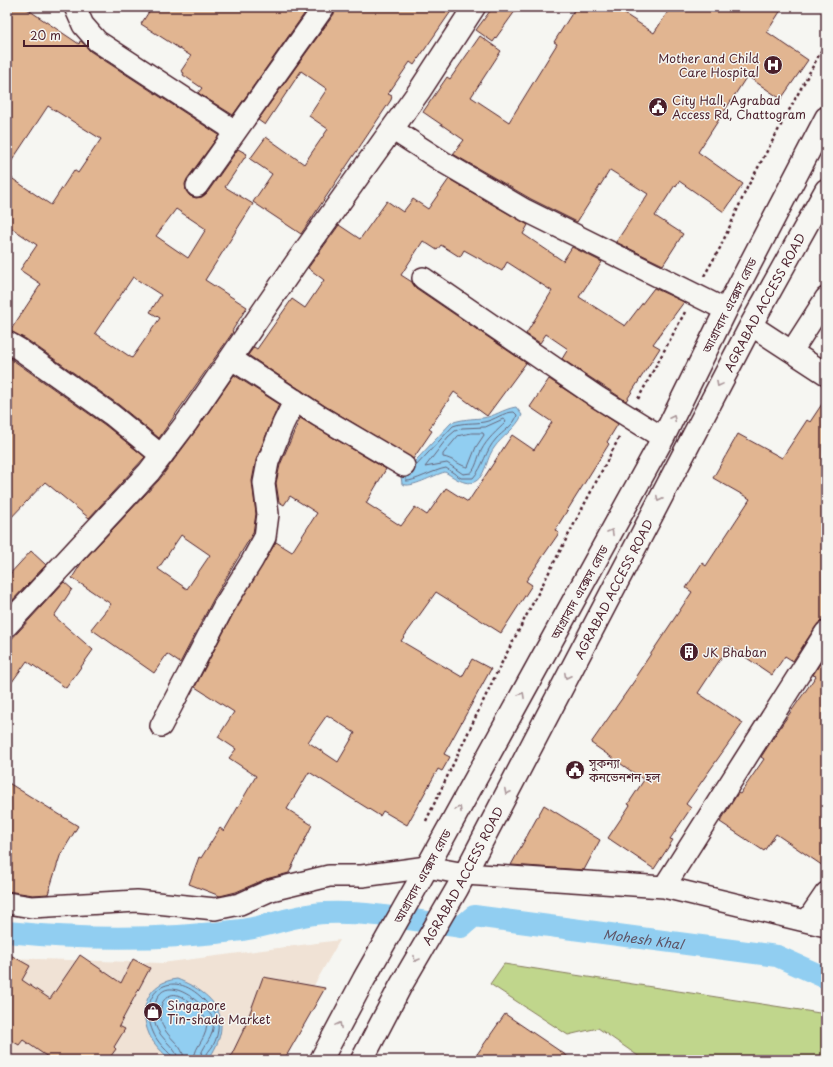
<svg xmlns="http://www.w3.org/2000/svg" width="833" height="1067" viewBox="0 0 833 1067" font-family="'Playpen Sans','Noto Sans Bengali',sans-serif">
<rect width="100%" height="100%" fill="#f6f6f2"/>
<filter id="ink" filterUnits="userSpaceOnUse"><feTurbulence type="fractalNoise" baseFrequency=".025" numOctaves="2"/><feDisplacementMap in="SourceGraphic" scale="8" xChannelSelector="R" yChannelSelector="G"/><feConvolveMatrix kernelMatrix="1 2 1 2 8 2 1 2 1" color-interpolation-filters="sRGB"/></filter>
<g filter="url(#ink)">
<path fill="#f0e2d5" d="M340,940L271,1060H7V958L162,963Z"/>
<path fill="#c0d68c" stroke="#857a5c" d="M504,964L826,1014V1060H644L598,1028L568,1035L490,984Z"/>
<path fill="#91cef1" stroke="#7588a2" d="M516,407L522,415C516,429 502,436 494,448C489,455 488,461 485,468C476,492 461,482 445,472C433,475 411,489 402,484L401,476L451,423C462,419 471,419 482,418C494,417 503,409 516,407Z
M177,979C218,995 235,1021 208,1060H171C163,1053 153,1044 149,1034C138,1008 148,982 177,979Z"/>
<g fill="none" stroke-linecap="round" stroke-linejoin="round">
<path stroke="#66657a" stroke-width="1" d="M504,419L506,422C497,431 487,439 481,451C477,459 477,466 471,473L463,474L447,463L425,467L448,437L455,431L462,428L485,427Z
M472,433H483L484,435L476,447L468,467C462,467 452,458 443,457V454L458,436Z
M406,477V481C413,482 434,470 446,468L461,478H473C484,466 485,451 496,439C502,432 515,425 517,415L514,412C503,412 495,420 484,422C473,424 464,422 453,426L415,467
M173,1060L172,1056C165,1049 157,1042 153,1032C136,993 171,965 204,1000C210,1007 217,1012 218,1020C219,1029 217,1040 212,1047C209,1051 205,1055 205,1060
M178,1060C178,1046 153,1037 154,1015C155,975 185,988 204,1008C208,1012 212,1015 213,1020C216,1039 200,1046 200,1060
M184,1060C184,1040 157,1037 161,1009C161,1003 164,999 169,996C174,993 179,995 183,998C192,1003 200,1011 206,1019C210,1038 194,1044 194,1060"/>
<path stroke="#91cef1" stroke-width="22" id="s1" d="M7,932C85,940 165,940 242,930C270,926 297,914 325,913C369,911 417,921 461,927L474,916L777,956L826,978"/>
</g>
<path fill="#e1b591" stroke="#4a1f2b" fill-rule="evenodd" d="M7,7H24L79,44L80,41L82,42L90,51L219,135L187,179L185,184L186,191L190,196L196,198L202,197L207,193L238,149L247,154L225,187L253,204L205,280L247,307L232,331L233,332L159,438L119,405L26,339L10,331L41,284L20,270L37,245L7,225V175L51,205L74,170L78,173L101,139L48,106L7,168ZM176,209L206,229L188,258L156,236ZM133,277L161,295L150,312L160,318L132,358L95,333Z
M152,7H309L233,115L198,93L202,88L183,75L184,73L181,71L191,56L141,24Z
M336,7H454L414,65L410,62L388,94L392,96L391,100L301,234L253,202L272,174L250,159L266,137L304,164L328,129L309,116L327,89L301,71L265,125L258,120L334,14Z
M493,7H518L493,42L476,30Z
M576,7H614L654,33L671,7H783L767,32L808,60L781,99L747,76L698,152L743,184L724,212L679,181L676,186L675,185L655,216L683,234L663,265L616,242L648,194L610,170L577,222L531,199L453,154L464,140L423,112L447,77L450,79L480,36L501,51L471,97L509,122L557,44L554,42Z
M449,179L528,225L523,234L563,261L572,247L602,262L579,297L625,326L654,288L684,302L653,344L660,348L626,401L562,359L568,349L546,334L540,343L526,334L552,291L507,262L502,271L464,250L460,257L441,245L437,250L423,241L401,275L412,282L416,288L526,363L487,416L454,392L429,429L432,431L413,459L325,406L248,355L254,347L257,349L292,299L305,308L324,280L308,268L339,225L360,239L387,201L403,212L413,199L428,209Z
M7,356L105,425L145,457L89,518L45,482L7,522Z
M234,375L279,404L256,460L252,481L256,514L253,533L213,600L180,663L167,654L154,673L91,629L111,604L72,578L82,562L159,480L197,429ZM181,535L210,555L187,589L158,569Z
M549,379L618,424L607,442L609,444L555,530L559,533L526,581L532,585L501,633L436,592L401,641L462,677L472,659L491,669L444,754L450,757L442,771L438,769L407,825L383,811L380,816L309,772L287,809L312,825L289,873L266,879L236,892L220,896L189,884L199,857L201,858L220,828L224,831L256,776L229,758L236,749L218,737L234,712L195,687L234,612L276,542L292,552L317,513L290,496L284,505L279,502L276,483L280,465L300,418L386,469L366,503L401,526L415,507L427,515L446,488L468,502L512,435L534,450L552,422L530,407ZM327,715L355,733L338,762L308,742Z
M826,398V620L820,622L816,626L793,661L785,656L772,675L729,646L698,693L743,723L686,804L691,808L670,839L673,840L654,869L608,838L630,805L628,804L644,780L591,743L637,677L636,676L692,592L686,588L702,563L706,566L750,499L713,478L738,434L782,458L807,420L810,422Z
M31,551L46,565L9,604L7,602V577Z
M64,582L72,589L54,616L93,650L66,688L27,661L7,689V644Z
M826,654V868L776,834L764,851L720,822L738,793L740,794L764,759L761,757L783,723L816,676L813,675Z
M7,782L78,826L60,856L48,894L33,895L7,891Z
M544,805L600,840L584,870L511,865Z
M7,953L30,966L22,980L50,999L80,955L121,983L133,959L150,968L119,1026L125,1029L114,1047L116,1049L108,1060H52L23,1040L19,1045L7,1038Z
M263,977L325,988L284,1060H229L244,1029Z
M505,1014L573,1060H473Z"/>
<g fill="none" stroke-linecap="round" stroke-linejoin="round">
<defs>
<path id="street" d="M75,7L83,25L97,41L235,131
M392,129L443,162L525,210L726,310
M197,186L324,7
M423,278L597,397L663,438
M751,325L826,374
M7,342L19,349L112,415L162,456
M792,351L826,298
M232,359L319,416L404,466
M161,726L224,606L252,561L265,537L268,514L264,483L268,462L283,424L295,400
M664,887L826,926
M7,903L32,907L137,901L215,909L240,904L271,890L329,876H362L427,867L465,874L664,887L826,632
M807,921L826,893"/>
<g id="secondary">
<path d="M7,625L149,472L187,422L296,263L420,90L474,7"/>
<path d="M321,1060L364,979L420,880L663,438L726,310L826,118"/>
<path id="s2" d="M362,1060L400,987L457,889L751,325L826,190"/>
</g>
</defs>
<use href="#street" stroke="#4a1f2b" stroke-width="24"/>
<use href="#secondary" stroke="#4a1f2b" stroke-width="25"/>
<path stroke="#4a1f2b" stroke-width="2.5" stroke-dasharray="3 3" stroke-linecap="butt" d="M704,276L720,248L747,188L826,42
M638,399L685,312
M426,821L498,670L620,436"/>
<use href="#street" stroke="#f6f6f2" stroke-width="21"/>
<use href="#secondary" stroke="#f6f6f2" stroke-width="22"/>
</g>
<defs><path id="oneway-chevron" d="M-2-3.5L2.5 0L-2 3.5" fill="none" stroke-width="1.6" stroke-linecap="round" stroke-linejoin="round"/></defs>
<g stroke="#a99598">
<use href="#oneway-chevron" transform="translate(719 384) rotate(118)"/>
<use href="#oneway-chevron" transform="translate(673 418) rotate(-64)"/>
<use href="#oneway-chevron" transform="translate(659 499) rotate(117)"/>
<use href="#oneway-chevron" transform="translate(611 532) rotate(-61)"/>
<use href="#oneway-chevron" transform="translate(567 676) rotate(117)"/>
<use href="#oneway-chevron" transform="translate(522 695) rotate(-61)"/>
<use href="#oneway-chevron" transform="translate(507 792) rotate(117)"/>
<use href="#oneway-chevron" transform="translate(459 809) rotate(-61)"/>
<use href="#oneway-chevron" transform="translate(416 959) rotate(120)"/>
<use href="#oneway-chevron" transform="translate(339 1025) rotate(-62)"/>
</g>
</g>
<defs>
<symbol id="hospital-disc" viewBox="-11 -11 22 22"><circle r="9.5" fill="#4a1f2b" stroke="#f6f6f2"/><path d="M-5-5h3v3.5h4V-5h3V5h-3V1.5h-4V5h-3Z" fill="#fff"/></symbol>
<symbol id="civic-disc" viewBox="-11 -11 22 22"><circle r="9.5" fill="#4a1f2b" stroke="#f6f6f2"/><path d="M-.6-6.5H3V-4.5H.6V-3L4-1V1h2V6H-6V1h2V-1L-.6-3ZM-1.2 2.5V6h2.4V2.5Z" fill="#fff"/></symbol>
<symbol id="building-disc" viewBox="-11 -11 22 22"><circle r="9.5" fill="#4a1f2b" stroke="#f6f6f2"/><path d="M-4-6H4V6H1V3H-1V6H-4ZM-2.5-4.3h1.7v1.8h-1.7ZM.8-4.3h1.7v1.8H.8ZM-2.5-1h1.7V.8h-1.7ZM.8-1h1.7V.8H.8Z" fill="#fff"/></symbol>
<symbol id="shop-disc" viewBox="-11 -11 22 22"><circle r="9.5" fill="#4a1f2b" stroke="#f6f6f2"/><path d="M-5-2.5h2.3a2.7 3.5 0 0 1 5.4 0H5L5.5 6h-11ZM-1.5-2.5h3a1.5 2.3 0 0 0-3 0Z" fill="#fff"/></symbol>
</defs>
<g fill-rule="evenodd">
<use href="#hospital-disc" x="762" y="54" width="22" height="22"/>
<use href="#civic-disc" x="647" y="96" width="22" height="22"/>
<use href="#building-disc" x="678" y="641" width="22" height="22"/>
<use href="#civic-disc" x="564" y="759" width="22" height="22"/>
<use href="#shop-disc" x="142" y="1001" width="22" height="22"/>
</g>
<g text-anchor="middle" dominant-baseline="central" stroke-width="3" stroke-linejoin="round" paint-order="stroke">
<g font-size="12" fill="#4a1f2b" stroke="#f6f6f2" text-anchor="start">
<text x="759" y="58" text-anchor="end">Mother and Child<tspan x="759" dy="14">Care Hospital</tspan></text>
<text x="672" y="100">City Hall, Agrabad<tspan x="672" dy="14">Access Rd, Chattogram</tspan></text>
<text x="703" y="652">JK Bhaban</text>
<text x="589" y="763">সুকন্যা<tspan x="589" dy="14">কনভেনশন হল</tspan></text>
<text x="167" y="1005">Singapore<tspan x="167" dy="14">Tin-shade Market</tspan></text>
</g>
<g font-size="12" fill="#4a1f2b" stroke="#f6f6f2">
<text stroke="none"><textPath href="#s2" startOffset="858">AGRABAD ACCESS ROAD</textPath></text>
<text transform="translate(729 305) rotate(-63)">আগ্রাবাদ এক্সেস রোড</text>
<text stroke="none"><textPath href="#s2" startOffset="534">AGRABAD ACCESS ROAD</textPath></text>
<text transform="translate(579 592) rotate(-61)">আগ্রাবাদ এক্সেস রোড</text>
<text stroke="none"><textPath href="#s2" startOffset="210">AGRABAD ACCESS ROAD</textPath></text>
<text transform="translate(422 876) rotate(-61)">আগ্রাবাদ এক্সেস রোড</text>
</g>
<g font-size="13" font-style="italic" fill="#5f5466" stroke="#f6f6f2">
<text stroke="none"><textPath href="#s1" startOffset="645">Mohesh Khal</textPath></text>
</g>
</g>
<rect width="833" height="1067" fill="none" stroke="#f6f6f2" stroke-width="24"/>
<rect x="12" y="12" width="809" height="1043" fill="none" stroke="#4a1f2b" stroke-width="1.5" filter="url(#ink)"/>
<path d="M24 40v6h64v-6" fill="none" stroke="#4a1f2b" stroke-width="2"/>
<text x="30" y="40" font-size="12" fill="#4a1f2b" stroke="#f6f6f2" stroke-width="3" paint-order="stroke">20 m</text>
</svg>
